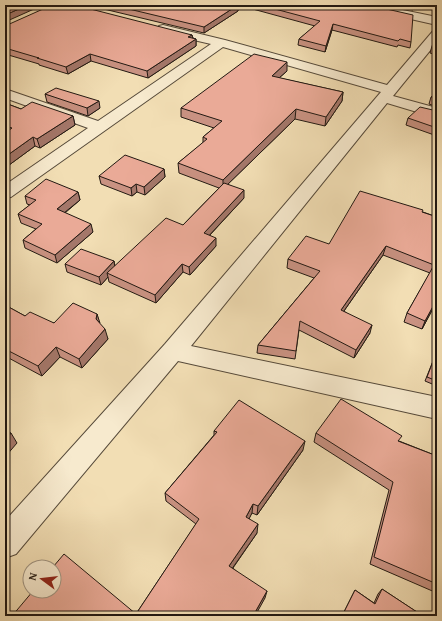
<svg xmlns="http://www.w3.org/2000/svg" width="442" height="621" viewBox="0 0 442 621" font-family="'Gentium Book Plus',serif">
<rect width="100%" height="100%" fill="#f2deb4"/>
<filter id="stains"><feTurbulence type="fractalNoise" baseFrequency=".005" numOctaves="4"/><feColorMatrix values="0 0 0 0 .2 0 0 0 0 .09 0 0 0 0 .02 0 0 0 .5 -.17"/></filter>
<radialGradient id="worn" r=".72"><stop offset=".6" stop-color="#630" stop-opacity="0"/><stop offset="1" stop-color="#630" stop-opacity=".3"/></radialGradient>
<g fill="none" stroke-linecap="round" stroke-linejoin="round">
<defs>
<path id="minor" d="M356,5H378L437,17V25L362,8L358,7Z
M163,25L225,40L387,85L433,31L437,30V42L393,96L437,108V118L387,103L191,346L437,397V419L178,361L16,554L5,558V521L165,344L381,92L223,47L11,197L5,198V185L88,128L5,98V89L98,121L211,44L159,32L157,29L159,26Z"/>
</defs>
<use href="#minor" stroke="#564a3a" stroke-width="2"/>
<use href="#minor" fill="#f7eace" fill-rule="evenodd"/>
</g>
<path fill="#c99282" stroke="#221912" d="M87,5H238V11L204,33Z
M249,5H369L411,42L410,48L398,45L397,47L332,30L325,52L298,45L299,39L315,26L249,8Z
M386,5H414L413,10Z
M5,26L192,35L193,38L196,39V46L148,78L91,61L68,74L39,65V64L5,54Z
M437,39V55L430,53L432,46Z
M287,71L279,78L343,92L342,101L325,126L295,119L228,184L244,198L210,235L216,246L190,275L183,272L156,303L109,282L108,277L101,285L67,272L65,264L114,261L115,266L183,225L219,188L179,173L178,163L203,143V137L214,128L181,117V108Z
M437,92V107L429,104L431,97Z
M45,94L100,108L88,116L47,102Z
M5,103L21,109L73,116L75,125L40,148L35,146L5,168Z
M437,111V136L406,125L408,118Z
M164,169L165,177L145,195L137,192L132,196L101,184L99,176Z
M78,192L80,200L65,213L93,232L57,263L25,248L23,240L36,229L21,223L18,214L30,205L27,204L25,196Z
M423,212L437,217V301L422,329L404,322L407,313L430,273L383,255L344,311L370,333L354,358L299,330L295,359L257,353L258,345L314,278L287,268L288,259Z
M5,305L25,316L54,323L97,314L99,323L108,339L82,368L60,357L42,376L5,356Z
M437,351V386L425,381Z
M214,431L303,450L257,515L252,513L249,518L257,533L233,568L265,598L136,614L196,524L166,501L165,493L214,435Z
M316,433L399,441L437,456V593L370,564L389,490L314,442Z
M382,589L423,616H342L355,590L374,603L378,594Z"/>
<path fill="#a4776a" stroke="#221912" d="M28,5H43L5,22V15Z
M238,5V11L204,33V27Z
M333,24L332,30L325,52L326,46Z
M192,35L193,41L188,37Z
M196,39V46L148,78L147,71Z
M90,54L91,61L68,74L66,67Z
M287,62V71L271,85L272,76Z
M343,92L342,101L325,126L326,117Z
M99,101L100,108L88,116L87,108Z
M296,109L295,119L223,189V180Z
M73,116L75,125L40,148L37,139Z
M33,137L35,146L5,168V157Z
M164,169L165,177L145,195L144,187Z
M136,184L137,192L132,196L131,188Z
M244,190V198L204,241V233Z
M78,192L80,200L59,217L57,209Z
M91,224L93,232L57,263L55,255Z
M216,238V246L190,275L189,267Z
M386,246L383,255L339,318L341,310Z
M114,261L115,269L107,273L108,277L101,285L99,277Z
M182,264L183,272L156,303L155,295Z
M437,299V301L422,329L425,321Z
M97,314L100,323L96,319Z
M372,325L370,333L354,358L356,350Z
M105,329L108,339L82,368L79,359Z
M56,347L60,357L42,376L38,366Z
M11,433L17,443L5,457V440Z
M305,441L303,450L257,515L258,506Z
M253,504L252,513L246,525V517Z
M258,524L257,533L229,573V566Z
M267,591L265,598L255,616H253Z"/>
<path fill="#eaaa97" stroke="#221912" d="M5,5H28L5,15Z
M52,5H75L192,35L188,37L196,39L147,71L90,54L66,67L37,58H39L5,48V26Z
M112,5H238L204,27Z
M260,5H369L413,15L411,42L400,39L398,41L333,24L326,46L299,39L320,21Z
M437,39V47L432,46Z
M254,54L287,62L272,76L343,92L326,117L296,109L223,180L178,163L207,139L203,137L222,121L181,108Z
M56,88L99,101L87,108L45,94Z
M437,92V99L431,97Z
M32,102L73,116L37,139L33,137L5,157V133L12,128L5,126V103L21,109Z
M420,107L437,111V128L408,118Z
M125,155L164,169L144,187L136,184L131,188L99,176Z
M46,179L78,192L57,209L91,224L55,255L23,240L42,224L18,214L36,200L25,196Z
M224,183L244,190L204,233L216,238L189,267L182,264L155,295L107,273L166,218L183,225Z
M360,191L423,210L422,212L437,217V299L425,321L407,313L434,265L386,246L341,310L372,325L356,350L300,321L296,351L258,345L320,271L288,259L306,236L329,244Z
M81,249L114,261L99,277L65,264Z
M73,303L97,314L96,319L105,329L79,359L56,347L38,366L5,349V305L25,316L30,312L54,323Z
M437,351V381L427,377Z
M341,399L402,436L398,441L437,456V584L374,557L393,482L316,433Z
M239,400L305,441L258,506L253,504L246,517L258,524L229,566L267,591L253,616H12L33,591H54V567H53L64,554L136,614L199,519L165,493L217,432L214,431Z
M5,429L11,433L5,440Z
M382,589L423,616H342L355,590L375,604Z"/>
<rect width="442" height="621" fill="none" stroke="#f2deb4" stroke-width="20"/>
<rect x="6" y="6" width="430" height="609" fill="none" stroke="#221912" stroke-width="2"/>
<rect x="10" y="10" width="422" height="601" fill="none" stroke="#221912"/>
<g transform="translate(42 579) rotate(285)"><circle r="19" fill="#f7eace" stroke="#a29683"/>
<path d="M0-3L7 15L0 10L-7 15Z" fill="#8f2418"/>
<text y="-6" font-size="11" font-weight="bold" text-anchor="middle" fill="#221912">N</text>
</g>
<rect width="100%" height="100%" filter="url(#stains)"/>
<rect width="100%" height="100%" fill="url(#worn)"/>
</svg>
